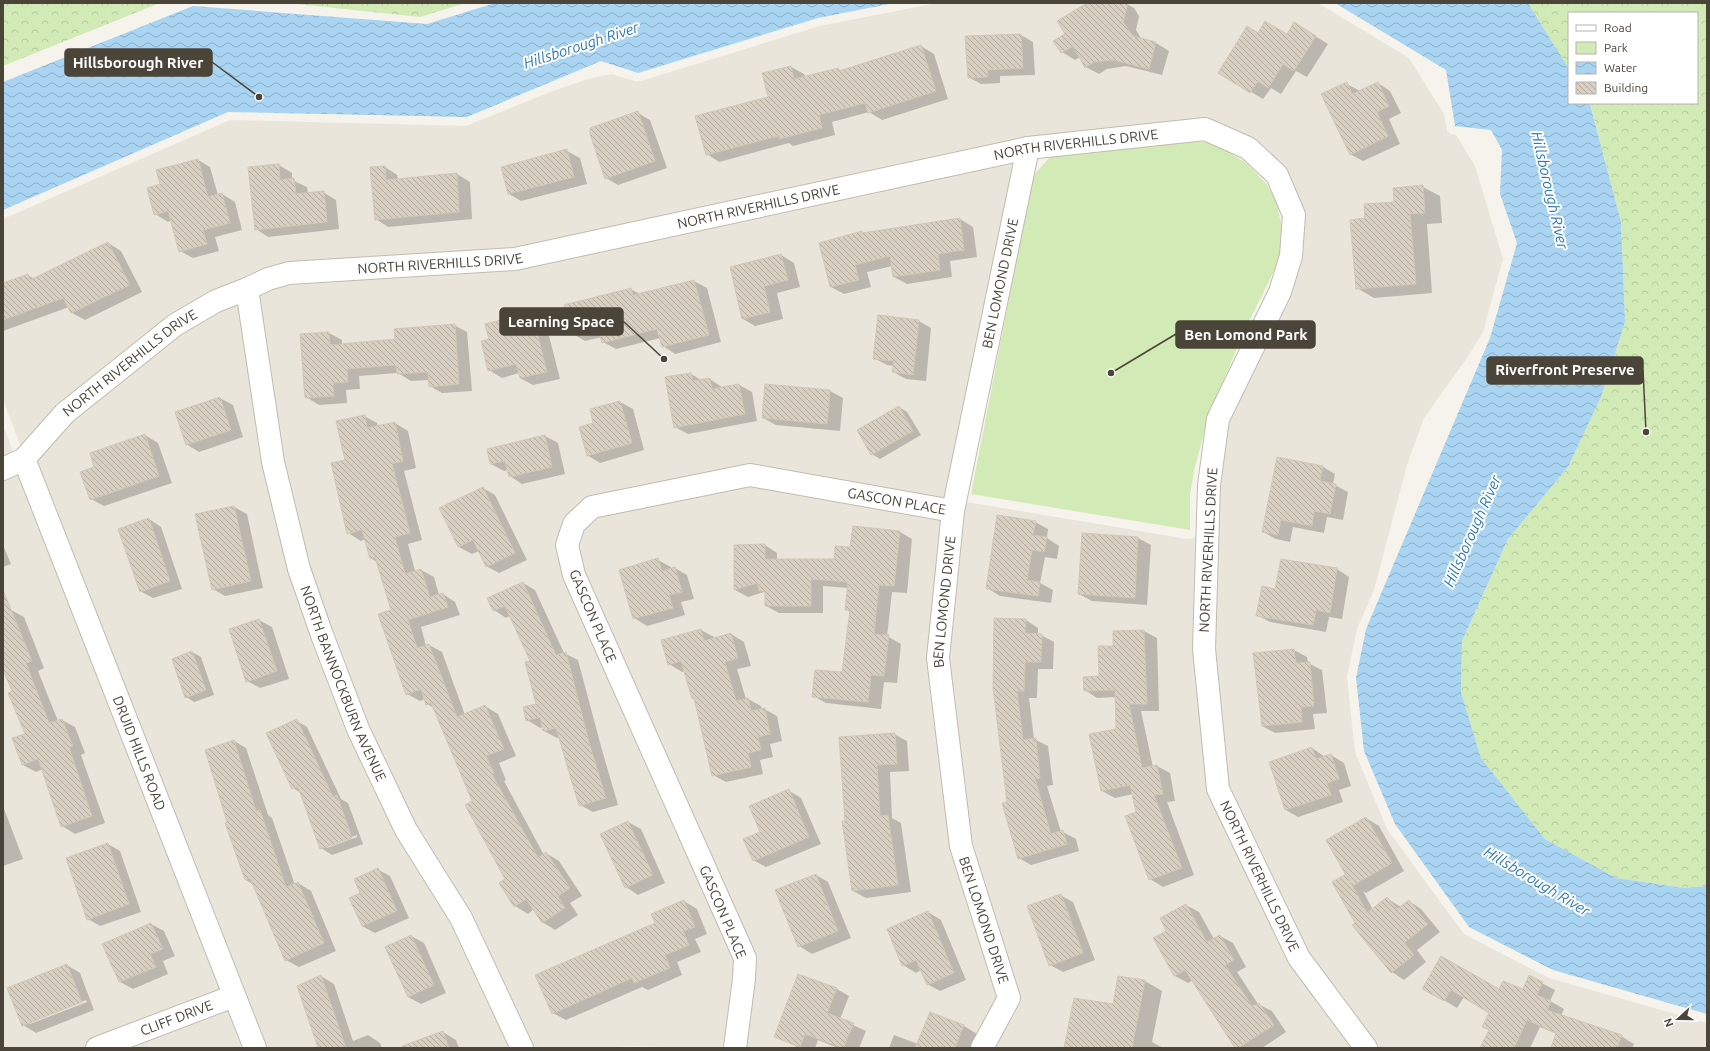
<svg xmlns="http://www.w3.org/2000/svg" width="1710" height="1051" viewBox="0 0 1710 1051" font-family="Ubuntu,sans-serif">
<defs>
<pattern id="forest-crowns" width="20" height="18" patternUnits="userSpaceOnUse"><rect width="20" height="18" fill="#d2eab5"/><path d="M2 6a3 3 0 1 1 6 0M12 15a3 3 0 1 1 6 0" fill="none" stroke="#b6ca9c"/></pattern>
<pattern id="water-waves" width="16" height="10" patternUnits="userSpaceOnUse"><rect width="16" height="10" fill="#a9d4f2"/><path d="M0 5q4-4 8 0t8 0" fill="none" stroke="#8caec5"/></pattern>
<pattern id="building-back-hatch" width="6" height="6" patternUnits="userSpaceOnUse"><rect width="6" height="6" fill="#d8cfc1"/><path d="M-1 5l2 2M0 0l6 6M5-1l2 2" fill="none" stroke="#b1aa9e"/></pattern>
</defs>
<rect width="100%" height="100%" fill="#f6f3ec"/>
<path fill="#eae5da" d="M937,3H1318L1409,58L1444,114L1447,131L1451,134L1456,135L1475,166L1503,259L1483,332L1469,355L1424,418L1407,465L1374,590L1357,629L1347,677L1355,752L1387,829L1464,934L1549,978L1707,1023V1048H1379L1309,953L1229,786L1215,647L1219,485L1229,420L1304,214L1210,120L1029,138L1020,137L1019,140L514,249L287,264L168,318L115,358L58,406L21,447L3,400V219L230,120L466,126L550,92L588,79L611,74L635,81H641L820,26Z
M1015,160L945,500L753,466L590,498L557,547L564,579L735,960L724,1048L626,1046L600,1048H534L470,914L416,825L368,725L333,631L309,566L284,459L259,294L272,288L290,283L516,269Z
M238,303L263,463L289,573L348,734L397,834L451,923L510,1048H266L38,463L37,459L72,419L181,333L221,310Z
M3,425L242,1048H3Z
M749,485L942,519L928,660L950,848L998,998L970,1048H745L755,980V953L584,571L578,545L584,529L597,516Z
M966,502L1187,539L1193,538L1196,536L1193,650L1208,791L1352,1048H994L1018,1002L971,844L949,657Z"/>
<path fill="url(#forest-crowns)" d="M3,3H160L3,66Z
M287,3H466L420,17Z
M1528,3H1707V886L1684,888L1616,878L1545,839L1481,758L1461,692L1462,641L1508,539L1568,467L1601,397L1625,322L1621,222L1590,103H1697V13H1569V69Z"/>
<path fill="#d2eab5" d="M1193,141L1213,143L1245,162L1266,183L1276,201L1284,236L1279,261L1245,329L1208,417L1194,471L1190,494V530L971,494L1033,176L1051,156Z"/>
<path fill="url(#water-waves)" d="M495,3H894L818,18L638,73L601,61L467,117L228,112L3,210V82L193,6L427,24Z
M1335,3H1528L1569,69V103L1590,104L1621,222L1625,322L1601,397L1568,467L1508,539L1462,641L1461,692L1481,758L1545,839L1616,878L1684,888L1707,886V1014L1553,970L1469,927L1395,824L1364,751L1356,678L1366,629L1490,338L1517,243L1500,194L1502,150L1491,130L1455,126L1446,70Z"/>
<path fill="#0003" fill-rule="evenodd" d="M1089,3H1125L1134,8L1139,16L1136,30L1142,40L1156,43L1169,51L1162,75L1126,66L1107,69L1099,74L1086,67L1080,57L1075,60L1062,52L1066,34Z
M1307,31L1328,44L1307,77L1296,71L1281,94L1271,88L1263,99L1219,73L1259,34L1287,35Z
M1021,35L1033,42L1035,75L1000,76V83L981,84L968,77Z
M921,46L934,54L948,99L882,120L869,112L832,122L835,135L793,146L789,143L719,162L707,154L770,98L764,74L791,67L804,74L805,77L838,69L842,71Z
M1378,83L1390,91L1401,113L1389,119L1400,144L1363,161L1350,154L1347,84L1360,91Z
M638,113L650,120L667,168L618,185L606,178Z
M567,151L580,158L587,184L521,201L509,194Z
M198,160L210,167L218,195L222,194L235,202L242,230L215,237L219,251L193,258L180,251L172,220L168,222L155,214L161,185Z
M279,165L292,173V180L307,187L308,194L323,192L336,200L339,229L268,237L256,229Z
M385,167L397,175L398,179L457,174L470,182L472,219L388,227L376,219Z
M1423,187L1440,196L1442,223L1427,224L1432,293L1374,298L1357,288L1366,219Z
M960,219L973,227L977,257L950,261L952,277L907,284L894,277L892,266L867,272L871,287L844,294L831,287L820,243L861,233L864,234Z
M108,243L121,251L142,292L85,320L72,313L69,307L3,331V285L28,275L34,279Z
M781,255L794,263L800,287L777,293L783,319L755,326L743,319Z
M694,281L707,288L721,342L675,354L663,346L660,338L616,349L603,342L602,337L585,341L573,334L630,289L640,294Z
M532,313L545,320L560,379L533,385L520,378L519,373L502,378L489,370L490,340Z
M919,321L931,328L926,381L906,379L893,372L894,366L887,365L874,358Z
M454,325L467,332L472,391L442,393L430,386L429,380L411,381L398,373L359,376L360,389L346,390L347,403L319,405L306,397L329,333L342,340V345L396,340Z
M691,374L703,381L710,379L723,388L739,385L752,392L757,421L688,434L675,427Z
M766,385L830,391L843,398L840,431L776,425L763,418Z
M220,398L233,405L243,437L199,452L186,444Z
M620,402L633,409L644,450L600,463L587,455Z
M899,407L907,412L921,435L880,459L872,454Z
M364,416L377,423L378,427L395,423L408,431L416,468L404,471L422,540L408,544L415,571L421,570L434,577L439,595L443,594L455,602L460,615L421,627L426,646L429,645L442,652L465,715L485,706L498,714L516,756L499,763L506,780L504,781L544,855L546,853L559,861L582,896L570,903L578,915L555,930L542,922L534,909L528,914L515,906L507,879L434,708L427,704L425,699L420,701L407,694L392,610L377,562L370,558L366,539L361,541L348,533L346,461Z
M145,435L158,443L172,483L104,506L91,499L96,468Z
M545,436L558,443L565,474L522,484L510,476L508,470L504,471L491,464L488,450Z
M1323,467L1335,474L1333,484L1348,492L1343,520L1327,517L1324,533L1293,527L1290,542L1276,539L1263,532Z
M483,488L495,495L527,560L499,573L486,566L479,551L472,554L459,547L440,508Z
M234,507L247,514L263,588L225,596L213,589L196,515Z
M149,519L161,527L182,589L153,598L140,591Z
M1035,522L1048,529L1047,538L1059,546L1057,559L1045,557L1040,583L1053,590L1051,603L1000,596L987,588Z
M900,532L912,539L907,593L892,592L887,636L901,644L897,683L884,682L881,709L826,703L813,696L843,673L850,612L846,609L848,588L823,586V613H779L766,606V594L764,592L748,597L735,590L765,545L777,553V560H835L851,549Z
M1083,534L1138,538L1151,545L1147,605L1092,601L1079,594Z
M3,545L11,564L3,567Z
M658,560L671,567V569L675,568L687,575L694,599L681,602L685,615L647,626L634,618Z
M1337,569L1349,577L1342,619L1329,617L1326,632L1270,622L1257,615L1276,590Z
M523,583L535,590L564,653L578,660L602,750L618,805L593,812L580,805L560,737L557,738L544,731L543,727L540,728L527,720L537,705L531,662L510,616L506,618L494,610Z
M11,610L24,617L44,668L38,671L58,721L62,720L75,727L85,753L81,755L105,823L75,834L62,826L43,769L36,772L23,765L13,739L26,734L13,692L3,667V613Z
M259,620L272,627L289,679L260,688L247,681Z
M1026,620L1038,628V635H1041L1054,642L1053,669H1038L1037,698H1029L1034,739L1048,746L1053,785L1047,786L1061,832H1063L1076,839L1079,851L1031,865L1019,858L1008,802L994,688Z
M701,630L714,637V639L731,634L744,642L751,666L737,669L746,699H748L761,706L762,709H764L777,716L782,741L770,744L773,757L760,760L763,774L726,782L713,775L695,699L693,698L685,671L682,672L669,664Z
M1144,631L1157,638L1159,711H1141L1153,767L1157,766L1170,773L1175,801L1167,802L1194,875L1163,887L1150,879L1133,794L1115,798L1102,791L1117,729L1116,697L1097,698L1085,690L1100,677L1114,647Z
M1294,650L1307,657L1308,663L1322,670L1327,713L1313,714L1315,729L1275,733L1262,726L1255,654Z
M192,652L201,657L214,695L194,702L186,697Z
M297,721L307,727L341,799L348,803L363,844L332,855L321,848L301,793L293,788ZM357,835V837L327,848V845Z
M894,734L907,741L909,771L890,772L892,818L901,823L911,892L866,898L853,891L840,738Z
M234,741L246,748L268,815L272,818L295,885L298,883L311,891L336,951L299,967L286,960L254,885L246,880L229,822Z
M1312,748L1325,757L1331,755L1344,763L1351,786L1339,790L1343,802L1298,817L1286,810L1270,762Z
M788,790L801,798L821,844L766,867L753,860L762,833Z
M3,806L23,859L3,866Z
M1366,818L1379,826L1404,871L1366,893L1363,891L1373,910L1388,899L1401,907L1409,901L1421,909L1440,932L1417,950L1426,962L1404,980L1392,972L1356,923L1346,876Z
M628,822L641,829L665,883L638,895L626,887Z
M108,844L120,851L141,912L100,926L88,919Z
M377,869L390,876L409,918L375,933L362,926V893Z
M816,875L828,882L851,938L812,954L799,946Z
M1060,895L1073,902L1095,960L1063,972L1050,965Z
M684,901L697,909L707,934L695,939L701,952L677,962L682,975L648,990L642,987L566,1020L553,1013L656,923Z
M1186,905L1199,912L1214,939L1220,936L1233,943L1246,967L1237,972L1258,1004L1272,1011L1286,1032L1262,1048H1237L1193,980L1188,983L1175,976L1155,939L1168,931Z
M928,912L941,920L966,980L940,991L927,984L921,970L916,973L903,965Z
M151,924L164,931L175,956L163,961L168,974L133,989L120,982L104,944Z
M411,936L424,943L446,993L421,1004L408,997Z
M67,965L80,973L94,1010L36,1033L23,1025ZM86,1000L87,1002L30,1024V1022Z
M799,975L837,989L849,996L840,1019L866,1031L859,1048H838L818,1040L815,1048H799L776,1036Z
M321,976L334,984L353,1041L368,1035L380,1043L382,1048H320Z
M1530,977L1555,990L1550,1001L1564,1009L1561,1016L1621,1036L1634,1044L1632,1048H1552L1557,1034L1540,1027L1530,1048H1483L1490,1030V1012L1464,997L1457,1008L1424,988L1523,991Z
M1145,981L1162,991L1152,1042L1163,1048H1065L1114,1005Z
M930,1013L964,1026L977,1034L971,1048H889L894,1035L918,1044Z
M443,1032L456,1040L459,1048H410Z"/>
<path fill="url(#building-back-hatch)" stroke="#d3c7b4" d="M1087,3H1128L1123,22L1133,36L1156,42L1149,69L1113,60L1094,62L1085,68L1073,46L1061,53L1053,41L1065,34L1057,21Z
M1265,21L1287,34L1294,22L1316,36L1294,71L1283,64L1268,88L1258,81L1250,93L1218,73L1247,26L1258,33Z
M1021,34L1023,68L987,70L988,77L968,78L965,36Z
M921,45L936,91L868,113L865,103L819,115L822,128L779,139L778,136L706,155L695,116L768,97L762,73L791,66L794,79L838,68L839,71Z
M1347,82L1352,94L1378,82L1389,106L1377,112L1388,136L1350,155L1321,94Z
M638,111L655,161L605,179L590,134V128Z
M567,149L574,177L508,194L501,167Z
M198,159L208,197L222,193L230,223L203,230L207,244L179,252L168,211L154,215L147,188L160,184L156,170Z
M279,164L280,180L294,178L296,194L324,191L327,222L255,230L248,167Z
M385,166L386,180L457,173L459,212L375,220L370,167Z
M1423,185L1425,213L1410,214L1416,284L1356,289L1350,220L1365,218L1364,204L1394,202L1393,188Z
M960,218L964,250L938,254L940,270L893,277L890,256L855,265L859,280L830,287L819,243L862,231V233Z
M108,242L130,285L71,313L63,298L3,320V283L28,274L30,280Z
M781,254L788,280L764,286L770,312L742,319L730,267Z
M694,280L709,335L662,347L657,329L602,343L598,328L572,335L564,305L631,288L633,295Z
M532,312L547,372L520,378L516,364L488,371L481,341L489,339L485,324Z
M878,315L919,320L913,375L892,372L894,361L873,359Z
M455,324L459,384L429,387L428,372L397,374L396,365L347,369L348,382L333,383L334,396L305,398L300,334L329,332L330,345L395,339L394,329Z
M691,373L693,381L710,378L712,389L739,384L745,414L674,428L665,377Z
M765,384L830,390L827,424L762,418Z
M220,397L231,430L186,445L175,412Z
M620,401L632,443L587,456L579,427L593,423L590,409Z
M899,406L913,431L871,455L857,430Z
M365,415L367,428L395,422L403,461L392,464L410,533L395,537L405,574L421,569L430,597L443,593L448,607L408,620L417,648L429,644L457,717L485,705L504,749L486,756L494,773L492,774L538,858L546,852L570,888L558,896L565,908L542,923L526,899L514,907L499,883L505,879L465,805L472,801L431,703L426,705L421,689L406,695L378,614L391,610L375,557L370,559L362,530L347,534L331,463L345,460L336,421Z
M145,434L159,476L90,500L80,472L94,467L90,453Z
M545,435L552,467L509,477L505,461L490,464L487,449Z
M1277,457L1323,466L1320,481L1336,484L1330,514L1314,511L1312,526L1281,520L1278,535L1262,532Z
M483,487L515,553L486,567L473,540L458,547L439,508Z
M234,506L251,581L212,590L195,514Z
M997,515L1036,521L1033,535L1047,537L1044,552L1032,550L1027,580L1040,582L1038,596L986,589Z
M149,518L170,581L140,592L118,529Z
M853,526L900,531L894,586L879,585L874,634L889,635L884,676L871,675L868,702L812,697L815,670L842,672L850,610H845L848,582L811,579V606H765V591H759L757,583L734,590V545L765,544V559H834L835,546L850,547Z
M1082,533L1138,537L1135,598L1078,594Z
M658,558L662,571L675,567L682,592L669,595L673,608L633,619L619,570Z
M1281,559L1337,568L1330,613L1316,610L1313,625L1256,616L1262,586L1275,589Z
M523,582L556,655L566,652L589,742L606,798L579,806L556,728L543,731L540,717L526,721L523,707L536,704L525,662L530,661L505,606L493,611L487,598Z
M3,590L32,661L26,663L49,723L62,719L73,746L69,747L92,816L61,827L38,759L22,765L12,738L25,734L8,693L12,691L3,670Z
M994,618L1026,619L1025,633L1042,634L1041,662H1025L1024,691H1017L1023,740L1036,738L1040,778L1035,779L1051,834L1063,830L1067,844L1018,859L1002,803L1007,802L993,688Z
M259,619L277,671L246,682L229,629Z
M701,629L704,641L731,633L738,658L725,662L736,701L748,698L751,711L765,708L770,734L758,737L761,750L748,753L751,767L712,776L694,698L692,699L681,661L668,665L661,640Z
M1144,630L1147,704H1129L1142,768L1157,765L1163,794L1154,795L1182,868L1149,880L1125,816L1136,812L1130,785L1101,791L1089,734L1116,729L1115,690L1084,691L1083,677L1099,676L1098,646H1113V631Z
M1294,649L1296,663L1310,662L1314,706L1301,707L1302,722L1262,726L1253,653Z
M192,651L206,690L185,698L172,659Z
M297,719L333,797L337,795L352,838L320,849L298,787L292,789L266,733Z
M895,733L897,764L877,765L880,816L888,815L898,885L852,891L842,821H845L839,737Z
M234,740L256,811L260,810L286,887L298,882L324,943L285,961L250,878L245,880L225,823L227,822L205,750Z
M1312,747L1316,759L1331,754L1339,779L1327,783L1331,795L1285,810L1269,762Z
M789,789L809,837L753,861L743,839L760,832L749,806Z
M1366,817L1392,863L1352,886L1326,840Z
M628,821L653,875L625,888L600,834Z
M108,843L129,904L87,920L66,858Z
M378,868L397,911L362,926L349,898L360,893L354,879Z
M816,874L838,931L798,947L775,890Z
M1346,874L1367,913L1387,897L1397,909L1409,900L1428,924L1404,943L1414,955L1391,973L1352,925L1355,923L1332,882Z
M1061,894L1083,953L1049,966L1027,906Z
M684,900L695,927L683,931L689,945L665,955L670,968L634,983L632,978L552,1014L535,975L655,923L651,914Z
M1186,904L1207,942L1220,935L1234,960L1225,965L1252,1006L1259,1003L1274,1025L1238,1048H1235L1185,970L1174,976L1153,938L1166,931L1160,918Z
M928,911L954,973L927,985L916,960L902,966L887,929Z
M151,923L163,949L150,954L156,967L119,982L102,944Z
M411,935L434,985L408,997L385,947Z
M1441,956L1499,989L1503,981L1523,989L1529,975L1543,982L1537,995L1551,1001L1547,1010L1622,1035L1617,1048H1551L1556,1033L1527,1020L1514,1048H1480L1489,1030L1482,1027L1489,1013L1451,990L1444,1001L1422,989Z
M67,964L82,1002L22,1026L7,988Z
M798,974L837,988L827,1013L854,1023L843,1048L805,1034L800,1047L774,1037Z
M321,975L346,1048H318L297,986Z
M1118,976L1145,980L1132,1048H1064L1074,998L1113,1004Z
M930,1012L964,1025L955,1048H915Z
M443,1031L449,1048H402V1046Z"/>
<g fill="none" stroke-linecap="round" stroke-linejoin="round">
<defs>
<g id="minor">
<path id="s1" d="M247,289L273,462L299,569L322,635L358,729L406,830L461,918L522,1048"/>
<path id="s2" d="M24,459L255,1048"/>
<path id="s3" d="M3,469L24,459L65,413L175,325L216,301L247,289L268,279L289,273L515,259L1028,148L1205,129L1248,148L1277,175L1294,215L1291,256L1280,292L1218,419L1209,485L1204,649L1218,789L1299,958L1366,1048"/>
<path id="s4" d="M97,1048L234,996"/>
<path id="s5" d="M735,1048L744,979L745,958L574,575L567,545L574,524L592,507L750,475L953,511"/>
<path id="s6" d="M982,1048L1009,998L961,846L938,658L953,511L1028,148"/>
</g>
</defs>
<use href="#minor" stroke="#c2bbae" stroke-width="24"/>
<use href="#minor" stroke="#fff" stroke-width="22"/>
</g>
<g text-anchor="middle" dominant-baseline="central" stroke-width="4" stroke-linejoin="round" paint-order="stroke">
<g font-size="14" fill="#4b4439" stroke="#fff">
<text stroke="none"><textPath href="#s3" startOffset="1151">NORTH RIVERHILLS DRIVE</textPath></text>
<text stroke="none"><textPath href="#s3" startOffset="827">NORTH RIVERHILLS DRIVE</textPath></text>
<text stroke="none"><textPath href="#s3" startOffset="503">NORTH RIVERHILLS DRIVE</textPath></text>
<text stroke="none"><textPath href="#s6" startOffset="786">BEN LOMOND DRIVE</textPath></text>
<text stroke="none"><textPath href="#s3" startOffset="167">NORTH RIVERHILLS DRIVE</textPath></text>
<text stroke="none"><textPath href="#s5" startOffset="898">GASCON PLACE</textPath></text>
<text transform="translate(1208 550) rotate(-87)">NORTH RIVERHILLS DRIVE</text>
<text stroke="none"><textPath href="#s6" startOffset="462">BEN LOMOND DRIVE</textPath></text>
<text transform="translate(593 616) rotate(67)">GASCON PLACE</text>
<text stroke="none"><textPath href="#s1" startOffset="408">NORTH BANNOCKBURN AVENUE</textPath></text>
<text stroke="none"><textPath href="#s2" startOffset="316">DRUID HILLS ROAD</textPath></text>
<text stroke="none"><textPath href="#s3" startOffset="2099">NORTH RIVERHILLS DRIVE</textPath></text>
<text transform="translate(723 912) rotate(67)">GASCON PLACE</text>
<text transform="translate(984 920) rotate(72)">BEN LOMOND DRIVE</text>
<text stroke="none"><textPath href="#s4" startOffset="85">CLIFF DRIVE</textPath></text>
</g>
<g font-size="15" font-style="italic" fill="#2e7ab2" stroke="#fff">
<text transform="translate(581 45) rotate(-18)">Hillsborough River</text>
<text transform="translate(1550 190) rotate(77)">Hillsborough River</text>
<text transform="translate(1472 531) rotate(-66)">Hillsborough River</text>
<text transform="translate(1537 881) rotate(31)">Hillsborough River</text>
</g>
</g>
<path fill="none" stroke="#4b4439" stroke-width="1.5" d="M259 97L212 62M664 359L623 321M1111 373L1176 334M1646 432L1643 370"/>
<g fill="#4b4439" stroke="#fff" stroke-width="1.5">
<circle cx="259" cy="97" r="4"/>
<circle cx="664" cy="359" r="4"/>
<circle cx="1111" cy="373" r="4"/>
<circle cx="1646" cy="432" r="4"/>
</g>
<g fill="#4b4439" stroke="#4b4439" stroke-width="1.5">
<rect x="65" y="49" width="147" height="27" rx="4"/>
<rect x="500" y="308" width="123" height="27" rx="4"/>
<rect x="1176" y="321" width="139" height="27" rx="4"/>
<rect x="1487" y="357" width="156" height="27" rx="4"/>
</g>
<g font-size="15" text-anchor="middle" font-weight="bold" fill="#fff">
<text x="138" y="68">Hillsborough River</text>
<text x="561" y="327">Learning Space</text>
<text x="1246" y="340">Ben Lomond Park</text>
<text x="1565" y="375">Riverfront Preserve</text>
</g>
<rect width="1710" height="1051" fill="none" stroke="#4b4439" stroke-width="8"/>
<rect x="1568" y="12" width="130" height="92" fill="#ffffff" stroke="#b7b4b0"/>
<rect x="1576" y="25" width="20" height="6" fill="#ffffff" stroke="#b7b4b0"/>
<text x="1604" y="32" font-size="12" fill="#4b4439">Road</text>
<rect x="1576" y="42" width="20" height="12" fill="#d2eab5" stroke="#b7b4b0"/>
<text x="1604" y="52" font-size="12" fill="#4b4439">Park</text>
<rect x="1576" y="62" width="20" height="12" fill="url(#water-waves)" stroke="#b7b4b0"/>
<text x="1604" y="72" font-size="12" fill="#4b4439">Water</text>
<rect x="1576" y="82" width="20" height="12" fill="url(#building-back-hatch)" stroke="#b7b4b0"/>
<text x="1604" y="92" font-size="12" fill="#4b4439">Building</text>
<g transform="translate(1678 1019) rotate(249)" stroke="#ffffff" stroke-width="3" paint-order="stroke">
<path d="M0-3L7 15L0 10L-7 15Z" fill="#4b4439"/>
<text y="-6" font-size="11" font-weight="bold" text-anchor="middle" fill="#4b4439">N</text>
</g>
</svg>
